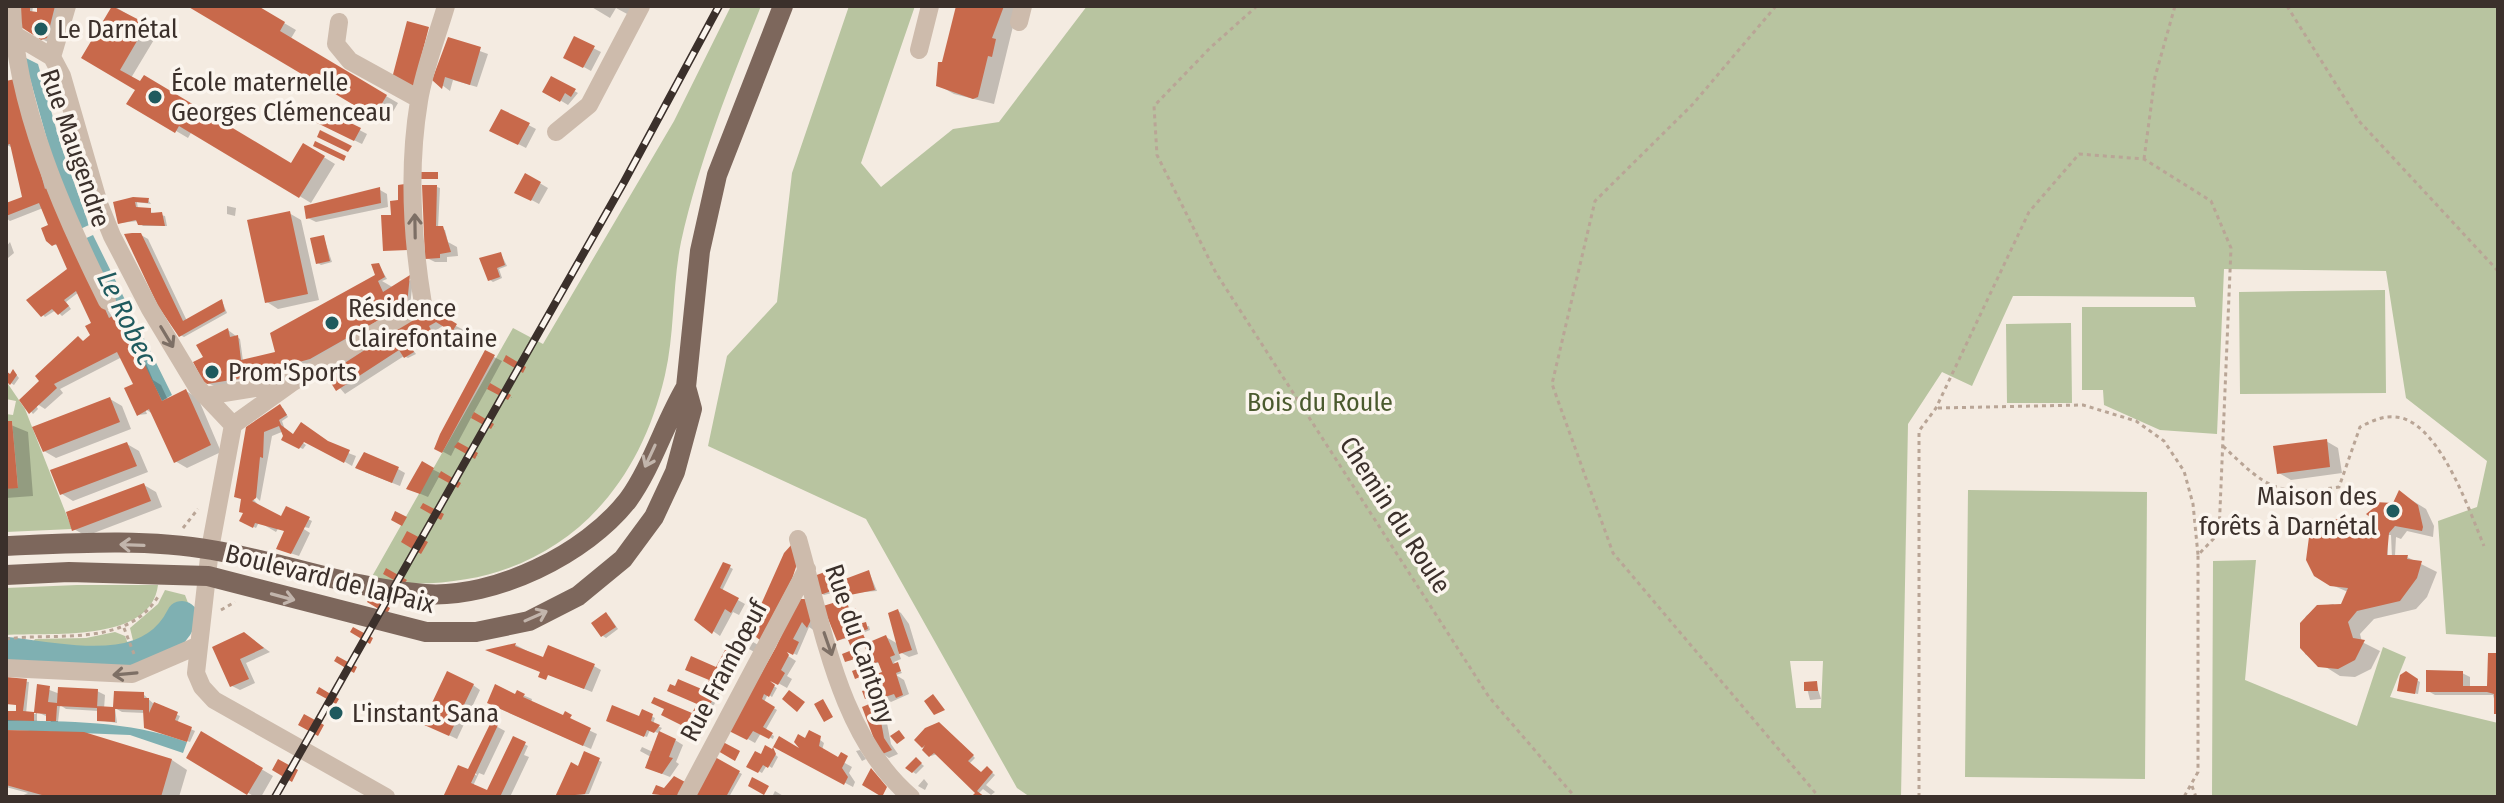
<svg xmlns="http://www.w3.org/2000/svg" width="2504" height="803" viewBox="0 0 2504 803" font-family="'Fira Sans Condensed',sans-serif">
<rect width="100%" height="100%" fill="#f4ebe1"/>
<path fill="#b8c4a0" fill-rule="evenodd" d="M731,6H761C730,83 699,161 681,242C672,286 675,332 665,375C631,523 520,601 370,580L513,328L543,344L674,121Z
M849,6H915L861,163L881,187L953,129L999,122L1087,6H2498V637L2446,634L2438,521L2477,507L2487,461L2406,398L2386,271L2224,269L2217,434L2160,430L2104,405L2103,390H2082V307H2196L2194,297L2013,296L1972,386L1942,372L1908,424L1901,797H1030L1017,788L866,519L708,446L727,356L777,302L792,173ZM1790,661H1823L1821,708H1796Z
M2385,290L2386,393L2240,394L2239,292Z
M2071,323L2072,403H2007L2006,324Z
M6,381L25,409L72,529L6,532V489L18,487L12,421H6V414L13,415L16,401L6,399Z
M1968,490L2147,492L2145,779L1965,777Z
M2256,560L2245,680L2357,726L2383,647L2406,657L2390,697L2498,723V797H2212L2213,561Z
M77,585H158C151,644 47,632 6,635V588Z
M165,590L185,595L190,608L188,618L177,616L161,639L136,653L130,628L158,604Z
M115,632L125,636L132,654L107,657L27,650L35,639L86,638Z"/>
<path fill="#7fb0b2" d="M24,57L38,64L61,146L89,225L78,230L56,172Z
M93,235L172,395L162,401L82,240Z
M177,616L188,618C178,642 161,652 140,663L136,653L161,639Z
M6,648L107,657L132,654L135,664L6,658Z
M6,720C69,722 127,720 187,742L183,753L130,735L6,730Z"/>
<path fill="#0003" fill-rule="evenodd" d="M20,6H33L32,14H39L40,6H63L50,43L42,39Z
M114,6L158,33L131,78L291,165L304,145L335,164L311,203L192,131L188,138L129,103L137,90L83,57Z
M191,6H255L296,30L290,40L398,103L387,122Z
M590,6H634L629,15L616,8L610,18Z
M958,6H1018L994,104L954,94L938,85Z
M575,39L601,52L591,71L566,57Z
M449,40L488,54L477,87L453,80L450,91L434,79Z
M552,79L578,93L568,105L545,91Z
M14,81L29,126H26L34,131L41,144L51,190L57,193L100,298L113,318L120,315L127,319L153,380L161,385L168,400L186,391L198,398L221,452L187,468L175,461L153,414L145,409L147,414L138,415L126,389L136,385L122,357L60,389L63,393L45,409L34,402L38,409L33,414L22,400L42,381L38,376L78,338L84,343L93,335L88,327L97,328L79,292L66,302L71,309L62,316L56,310L45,317L29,300L67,271L71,274L59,246L53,244L44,229L53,230L43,208L10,221L6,218V206L25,198L14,148L6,145V83Z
M321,110L367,134L362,144L323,125Z
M502,111L536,129L526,148L499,134Z
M526,175L548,188L539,204L517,192Z
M437,187L440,188L438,228L445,230L448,242L457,247L458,256L447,257V262H435L427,258Z
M380,190L387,194L388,207L316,222L308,218Z
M148,200L151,204L137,202L138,209L165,216L167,226H143L138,221L120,223L115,203Z
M227,206L236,208L235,216L227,214Z
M289,213L301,220L319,300L278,309L267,302Z
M141,235L148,239L187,321L222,301L227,313L184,337L180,335Z
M324,238L332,262L321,265L318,263Z
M10,242L14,253L8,258L6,247Z
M501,254L507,266L499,269L502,278L493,282L490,280Z
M379,265L387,279L382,281L394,288L413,279L410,306L456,326L464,330L461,335L444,325L435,331L437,334L413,350L416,354L408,358L404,356L345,394L327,373L302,381L287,372L261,378L253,373L254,377L231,381V384L216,387L208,383L228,330L240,339L243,361L276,354L375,277Z
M486,353L502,361L489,385L513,398L488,387L473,414L496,427L472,416L457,444L480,457L456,446L451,456L436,448Z
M14,372L19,378L14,385L6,380Z
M110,399L122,406L131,429L56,458L44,451Z
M283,408L288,417L282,421L285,430L306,445L303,449L283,440L284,431L272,436L260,501L256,497L253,499L263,510L282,519L287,509L312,521L309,528L299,526L310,533L299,556L278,549L287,531L279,527L276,532L259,522L256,528L242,521L245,514L248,428Z
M6,423L28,432L33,496L6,498Z
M296,433L356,456L352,466Z
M2326,441L2338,448L2342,473L2291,480L2279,473Z
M127,444L139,451L148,472L73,501L62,494Z
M422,464L442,474L463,486L440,475L428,497L416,492Z
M398,469L405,473L400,486L365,472Z
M144,485L156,492L162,507L86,536L74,529Z
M2400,493L2426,509L2434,526L2433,537L2407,531L2401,539L2396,537L2395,556L2407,557L2437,572L2427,597L2416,609L2374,619L2360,634L2362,642L2380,651L2371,669L2355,677L2340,676L2305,654L2301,627L2306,616L2318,607L2333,604L2341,609L2348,592L2325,582L2338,521L2364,530L2376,525ZM2387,535H2391L2392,558H2388Z
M724,564L733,569L722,591L745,604L739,615L733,612L720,636L696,619Z
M830,572L836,592L824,595L821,593Z
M869,572L877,591L852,593Z
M805,601L815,631L809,627L797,655L784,649L782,652L796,661L787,676L792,679L787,688L762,674Z
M846,601L851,611L860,616L854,618V628L869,626L870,630L860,634L868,645L886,637L898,644V611L901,613L909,624L918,654L909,657L898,651L901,659L894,662L902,673L896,675L904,680L909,694L891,702L887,699L889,715L880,719L887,723L891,744L898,754L889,758L882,753L864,708L884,700L876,676L885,673L881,663H872L866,646L859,649L863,658L846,661L854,651L850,638L838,640Z
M609,616L618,629L606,638L603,636Z
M252,639L270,652L246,663L255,683L240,690L232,686L215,648Z
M753,642L760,646L756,653L749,649Z
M516,645L544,660L594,666L601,670L592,692L491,651Z
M726,652L738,658L697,738L684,732Z
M2498,655V714L2493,695H2435L2428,691L2462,673L2470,677V688H2487Z
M867,668L872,674L857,677Z
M2406,674L2420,682L2418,694L2403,691Z
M760,678L777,688L772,697L768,694L764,702L777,710L765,731L774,736L773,739L761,733L755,743L732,730Z
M6,679L29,682L26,714H36L39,686L60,694L97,691L105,695L104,709L115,708L117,723L99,720V711L66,709L60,705L58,722H51L48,717L37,712V721H6V713H18V703L6,702Z
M1816,683L1821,699L1810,700L1806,684Z
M473,685L480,690L457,739L432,727Z
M518,693L532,699L531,703L597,734L591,749L496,707Z
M143,694L156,706L180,716L177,723L195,731L190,742L146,727L145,713L122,712L115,708Z
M643,712L655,718L653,724L662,728L658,733L650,730L647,737L611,722L640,718Z
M492,724L505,731L484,775L479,773L473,786L488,793L513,738L528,746L524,755L529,757L510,797H445L459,767L478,776L471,768Z
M6,732L84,734L172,760L187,770L179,797H19L28,793L6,787Z
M810,732L824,743L822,750L852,767L849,773L855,782L853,787L775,746L822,764L806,741Z
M202,734L273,776L261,797H255L189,757Z
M675,740L683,745L676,762L679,764L670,777L655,771L651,757L640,751L642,747L653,752Z
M917,740L961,743L975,758L969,764L983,774L990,771L995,775L986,785L995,792L991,795L983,789L977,795L980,797H974L978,793L937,754L931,756Z
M769,749L778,757L772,768L767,765L762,773L749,766Z
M860,750L866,759L862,761L856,751Z
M585,754L602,762L589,794L557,797L572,765L579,768Z
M716,760L742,774L729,797H696Z
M919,762L924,766L916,774L913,772Z
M924,779L928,784L925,790L918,786Z
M775,791L785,797H772Z"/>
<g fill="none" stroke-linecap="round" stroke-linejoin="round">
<path stroke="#7fb0b2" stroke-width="32" d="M6,653C65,659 150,682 182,617"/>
</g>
<path fill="#c8694b" d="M18,6H30V11L37,12V6H55L47,38L41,40L21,27Z
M112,6L147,24L120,70L140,81L144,75L291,163L303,143L325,156L299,198L179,126L175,133L126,104L135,90L81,58Z
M187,6H258L285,22L280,31L387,95L374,117Z
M956,6H1004L992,38L996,39L992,57L988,56L978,97L973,99L936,86L938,62H942Z
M407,21L429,27L413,88L391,82Z
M574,36L595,46L583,68L563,58Z
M448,37L481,47L470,85L445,77L442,89L432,80Z
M551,76L576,89L571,97L565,93L560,102L542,92Z
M15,79L45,189L50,186L109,318L120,312L162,401L186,389L211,445L174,463L149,409L137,416L124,388L133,384L117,352L54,384L57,388L29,414L19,400L39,381L35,376L78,336L83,341L90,335L85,326L91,323L76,291L64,300L69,306L58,315L52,309L41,317L26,300L67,269L56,244L52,246L46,241L41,228L48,225L39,203L6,216V203L22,197L10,144L6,145V81Z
M320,108L361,128L354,141L313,121Z
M501,109L530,123L518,145L489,131Z
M320,130L352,146L348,152L317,137Z
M315,141L346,156L344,161L313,146Z
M421,172H438V179H421Z
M525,173L541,182L531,201L514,193Z
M405,184L408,250L383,251L381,215H391L390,201L398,200V185Z
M422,185H437L436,226H443L451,252L440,254V258L425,259Z
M380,187L381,203L306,219L304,206Z
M133,197L149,198L148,203L135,202L136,207L151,208V213L162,212L165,226L138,225L136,220L118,224L113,202Z
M290,211L308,294L265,303L247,220Z
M132,233H141L183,321L222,299L225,311L179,337L158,306L124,234Z
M324,235L330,261L316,264L310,238Z
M501,252L505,265L497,268L500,277L488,281L479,258Z
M379,263L385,277L378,281L383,292L410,275L407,304L310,359L237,379L207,384L203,381L193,362L203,357L196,345L228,328L230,337L238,335L241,360L275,352L270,333L375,275L371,264Z
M434,310L457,324L452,332L436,322L429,326L431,330L409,343L414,352L404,358L399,350L336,391L326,375L422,313Z
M485,350L495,355L442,453L434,449L440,434Z
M506,355L526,367L523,373L503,361Z
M13,369L17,375L10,385L6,381V371L10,374Z
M490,383L511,395L508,400L487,389Z
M110,397L120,422L43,452L32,427Z
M280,404L287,415L279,420L281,425L293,434L301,422L328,441L350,450L344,463L304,442L299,449L281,440L283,436L279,426L264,432L263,458L260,457L256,498L252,501L281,516L286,506L310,517L291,554L276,549L284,531L255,523L253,528L239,521L243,513L239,512L241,499L234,497L246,427Z
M474,412L494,424L491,429L471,418Z
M6,421H12L18,488L6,489Z
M2327,439L2330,467L2277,474L2273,446Z
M127,442L137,466L60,495L50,470Z
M458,442L478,453L475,459L454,447Z
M364,452L399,467L392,483L355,468Z
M422,461L434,468L420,494L406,489Z
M441,471L461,483L458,488L438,477Z
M144,483L151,501L72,531L66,512Z
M2399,490L2418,505L2423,527L2422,531L2395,526L2389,533L2387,555H2408L2407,559L2422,561L2417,578L2400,601L2357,611L2348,622L2353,638L2365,640L2355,660L2338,669L2318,667L2300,648V623L2317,605L2341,604L2348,588L2330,586L2314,576L2306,560L2309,537L2322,523L2333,519L2350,520L2345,531L2349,533L2377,523L2366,514L2376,506L2375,502L2393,503Z
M423,503L444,514L441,520L420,508Z
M395,511L407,517L402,526L391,520Z
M407,531L428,542L421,554L401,542Z
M793,543L798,561L792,579L760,640L756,637L758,633L750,629L784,553Z
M723,562L731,565L720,588L739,598L731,613L725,609L712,634L694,620Z
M386,568L407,580L403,585L383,574Z
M830,570L834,590L820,595L814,576Z
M869,570L875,590L850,595L845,579Z
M370,597L390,608L387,614L367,602Z
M798,599H805L812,618L807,628L802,622L793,639L799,642L793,655L787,652L789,655L781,670L785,673L778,685L770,681L775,685L769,697L764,694L762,699L775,707L763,727L773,733L769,739L753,731L747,740L729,731L776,647Z
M846,599L849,609L855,608L859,614L851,617V626L866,622L868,629L837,641L823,606Z
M898,609L912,650L899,654L888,613Z
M606,612L616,627L601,637L591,623Z
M353,627L373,638L370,644L350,632Z
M244,632L264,648L240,659L249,679L230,687L212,647Z
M863,634L867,643L886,635L895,655L890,657L893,664L898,662L901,671L896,673L903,695L896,698L894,694L882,698L873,675L882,672L878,662L871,664L864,645L857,648L861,657L845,662L842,654L852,650L848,640Z
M516,643L515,646L543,657L548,645L595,664L584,689L548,675L546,680L538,677L540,672L485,650Z
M725,650L736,654L693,738L682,733L685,727L661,715L664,709L651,703L654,697L692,713L697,704L667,691L670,684L675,686L678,679L704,690L709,680L685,670L691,656L716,667Z
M2488,653H2498V714H2494V694L2487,692H2426V670L2463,671V686H2487Z
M337,656L357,667L354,673L334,661Z
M868,665L870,673L855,679L852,671Z
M447,671L474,684L449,736L422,724Z
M2406,671L2418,679L2415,694L2397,691L2400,675Z
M6,677L27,679L23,711L34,712L37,684L50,686L48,702L57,703L58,687L98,689L97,708L57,706L56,721H46V714L34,713V721L6,720V711H16V705L6,704Z
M1817,681L1818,691H1804V682Z
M495,684L515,694L517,690L525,694L523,697L563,715L565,711L572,715L570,718L591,728L583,746L487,703Z
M319,687L339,699L336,704L316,693Z
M873,687L877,695L865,699L862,691Z
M789,690L805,702L797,712L782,699Z
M114,691L144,692V698H149V713L154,702L178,712L175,720L192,727L187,742L144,728L143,710L115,709V722L97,721V706L113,707Z
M933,694L945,710L934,715L924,701Z
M884,698L887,714L880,716L884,738L892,750L880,755L862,707Z
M823,699L833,717L824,722L814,704Z
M612,705L639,716L642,709L653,714L651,721L660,725L654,733L647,730L644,737L606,721Z
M304,714L324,725L318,736L298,725Z
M491,722L498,725L471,783L487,790L513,736L526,742L500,797H443L458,765L468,769Z
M939,722L974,755L968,761L981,772L987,766L993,772L977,791L985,797H971L975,793L934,753L929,757L922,750L925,745L922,748L914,740L925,728Z
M6,730L84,732L172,759L161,797H49L6,785Z
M809,730L821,736L819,746L838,757L841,752L848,756L842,768L848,777L844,785L773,747L776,754L768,768L763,765L758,773L746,767L755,751L761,754L765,745L772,749L779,736L799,748L794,742L798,734L805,738Z
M899,730L905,738L897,744L890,736Z
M201,731L263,768L247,795L186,758Z
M659,731L676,739L669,757L673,758L662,774L645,768Z
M723,742L740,751L735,761L718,751Z
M584,751L600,758L585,794L555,797L571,762L578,766Z
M715,757L740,771L726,797H693Z
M916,757L922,763L912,773L905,768Z
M278,759L298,770L292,782L272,770Z
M871,768L887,787L882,797L862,785Z
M674,776L685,782L677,797L652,794L656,785L664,788Z
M752,777L769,786L764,795L748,786Z"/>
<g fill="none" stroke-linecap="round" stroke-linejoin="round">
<path stroke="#b9a596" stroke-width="3" stroke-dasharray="4 4" stroke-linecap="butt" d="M1257,6L1210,48L1154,106L1157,155L1216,273L1489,697L1575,797
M1776,6L1693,104L1595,201L1552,384L1613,553L1819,797
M2287,6L2359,121L2498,271
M2144,159L2155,77L2175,6
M1938,408L2083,405L2136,421L2164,441L2184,471L2193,504L2198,555
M2223,446C2267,488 2276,497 2339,487L2360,427C2374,420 2386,414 2402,418C2442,430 2469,510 2484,546
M183,528L198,509
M221,610L235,602
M124,628L134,654
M6,639C58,632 128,648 159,595
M2192,786L2196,797
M1919,797V431L1936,408L2029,212L2079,154L2144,159L2211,201L2231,248L2219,533L2198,555V772L2184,797"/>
<path stroke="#cdbbac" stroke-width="18" d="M12,6C15,105 63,213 107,301
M67,6L52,57L62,76L99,204L112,236L150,309L197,387L233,425
M339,22L336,44L350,61L419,99
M1019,22L1023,6
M8,31L52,57
M919,50L930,6
M556,132L589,105L641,6
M205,396L286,383
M233,425L293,382L423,304C412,238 408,167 419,101C424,69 437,37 446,6
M233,425L210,549L196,673L202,687L214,700L386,797
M798,539C823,626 839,736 911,797
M6,668L132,674L197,646
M686,797L807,569"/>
<path stroke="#7d675c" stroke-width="20" d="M6,546C73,543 146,538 212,550C283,562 353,589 425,594C494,599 586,554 628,500C652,467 665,422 686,387
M6,575L69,572L208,576L426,632H476L529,621L578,596L623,559L654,517L675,472L692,409L686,387L700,251L717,175L783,6"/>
<defs>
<path id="rail" d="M275,797L624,182L719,6"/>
</defs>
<use href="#rail" stroke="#3b302b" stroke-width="8"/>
<use href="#rail" stroke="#fbf5ee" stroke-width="5" stroke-dasharray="15" stroke-linecap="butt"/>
</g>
<defs><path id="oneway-shaft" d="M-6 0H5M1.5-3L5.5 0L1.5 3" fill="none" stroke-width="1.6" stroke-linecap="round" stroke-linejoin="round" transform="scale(2)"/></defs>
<g stroke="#7d6f65">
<use href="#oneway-shaft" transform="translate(415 226) rotate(-91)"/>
<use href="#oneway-shaft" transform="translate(167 337) rotate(59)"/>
<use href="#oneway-shaft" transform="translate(828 644) rotate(71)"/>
<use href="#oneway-shaft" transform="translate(125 674) rotate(175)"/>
</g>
<g stroke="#c2b5ac">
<use href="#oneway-shaft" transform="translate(650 456) rotate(115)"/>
<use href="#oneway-shaft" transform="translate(132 545) rotate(-178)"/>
<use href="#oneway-shaft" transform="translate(283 597) rotate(15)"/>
<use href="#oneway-shaft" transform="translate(536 616) rotate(-24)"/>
</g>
<g fill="#1f5a5e" stroke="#fbf5ee" stroke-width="3">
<circle cx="41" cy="29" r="8"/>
<circle cx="155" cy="97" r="8"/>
<circle cx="332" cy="323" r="8"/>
<circle cx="212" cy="372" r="8"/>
<circle cx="2393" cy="511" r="8"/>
<circle cx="336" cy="713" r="8"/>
</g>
<g text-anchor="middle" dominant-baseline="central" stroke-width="7" stroke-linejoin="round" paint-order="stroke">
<g font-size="26" fill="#3b302b" stroke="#fbf5ee" text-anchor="start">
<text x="57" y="29">Le Darnétal</text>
<text x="171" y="82">École maternelle<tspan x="171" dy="30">Georges Clémenceau</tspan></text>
<text x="348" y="308">Résidence<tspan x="348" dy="30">Clairefontaine</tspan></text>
<text x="228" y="372">Prom'Sports</text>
<text x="2377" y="496" text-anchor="end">Maison des<tspan x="2377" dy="30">forêts à Darnétal</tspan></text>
<text x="352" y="713">L'instant Sana</text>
</g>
<g font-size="26" fill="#3b302b" stroke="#fbf5ee">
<text transform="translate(75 148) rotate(71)">Rue Maugendre</text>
<text transform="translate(1395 515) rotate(57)">Chemin du Roule</text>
<text transform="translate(330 579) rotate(14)">Boulevard de la Paix</text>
<text transform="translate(860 644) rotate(71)">Rue du Cantony</text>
<text transform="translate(724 671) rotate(-62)">Rue Frambœuf</text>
</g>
<g font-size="26" fill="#4a5a2e" stroke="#fbf5ee">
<text x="1320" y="402">Bois du Roule</text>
</g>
<g font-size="28" font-style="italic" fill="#1f5a5e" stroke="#fbf5ee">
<text transform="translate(127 318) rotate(64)">Le Robec</text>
</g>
</g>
<rect width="2504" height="803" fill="none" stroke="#3b302b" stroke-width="16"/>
</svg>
